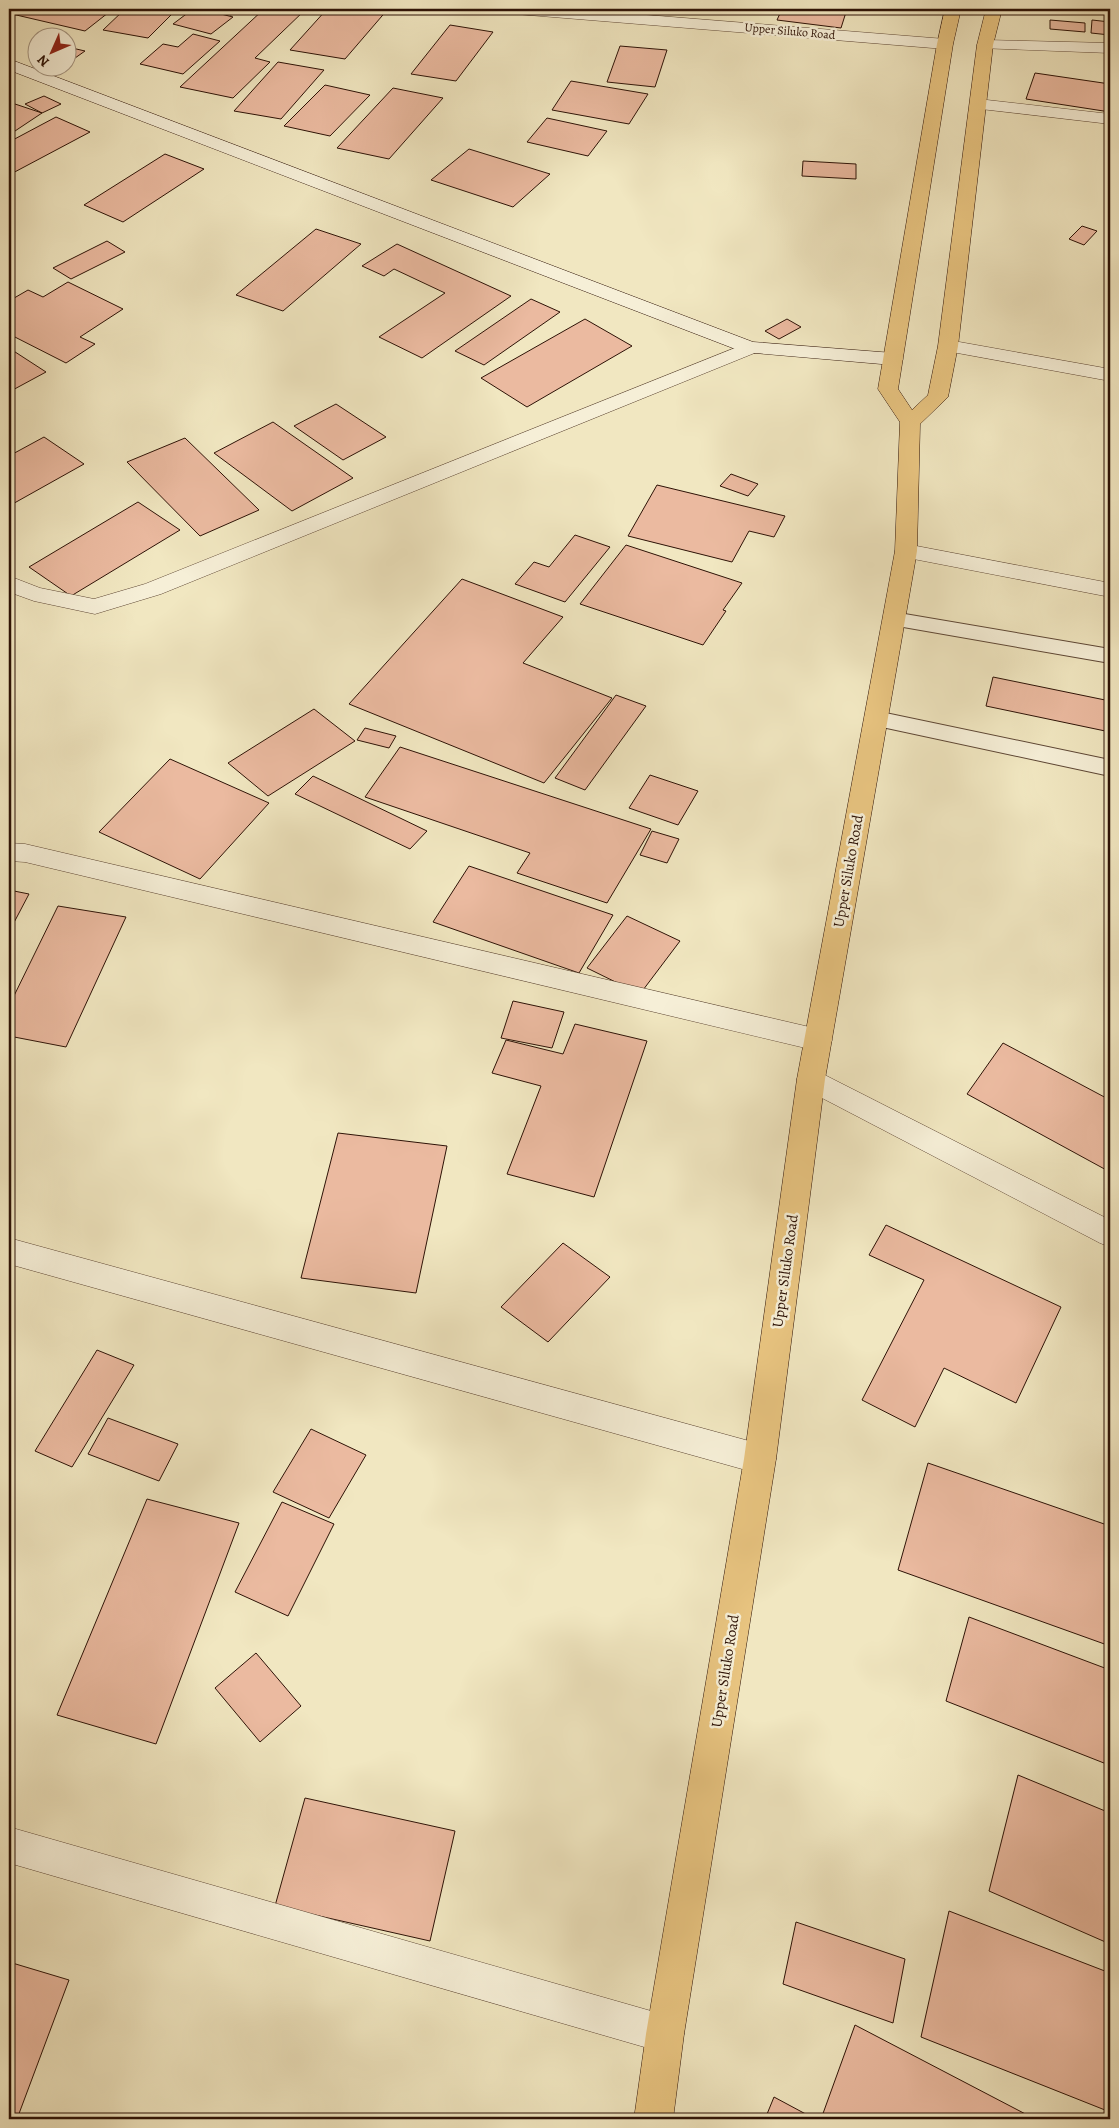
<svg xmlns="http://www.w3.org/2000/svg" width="1119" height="2128" viewBox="0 0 1119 2128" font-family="Alegreya,serif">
<rect width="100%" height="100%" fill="#f1e7c1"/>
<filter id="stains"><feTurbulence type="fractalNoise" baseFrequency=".004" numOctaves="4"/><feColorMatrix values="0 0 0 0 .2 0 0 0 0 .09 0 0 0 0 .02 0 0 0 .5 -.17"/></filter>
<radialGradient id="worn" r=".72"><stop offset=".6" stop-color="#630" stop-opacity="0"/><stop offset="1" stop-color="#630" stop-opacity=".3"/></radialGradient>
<path fill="#ebbaa0" stroke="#2d1206" d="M18,9H113L85,31L12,14Z
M125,9H177L148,38L103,30Z
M193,9H201L233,17L211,34L173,24Z
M210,9H241L231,15Z
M264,9H306L255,58L270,62L233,98L180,87Z
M327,9H388L345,59L290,50Z
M664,9H697L692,14Z
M782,9H847L841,28L777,20Z
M1050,20L1085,23V32L1050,29Z
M1092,20L1110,22V35L1091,33Z
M450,25L493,32L456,81L411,74Z
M193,34L220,41L183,74L140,64L163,44L178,47Z
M620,46L667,50L655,87L607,82Z
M72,48L85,51L68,63V51Z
M278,62L324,70L281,119L234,111Z
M1035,73L1110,84V112L1026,99Z
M571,81L648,94L629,124L552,110Z
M325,85L370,95L330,136L284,126Z
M393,88L443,98L389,159L337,148Z
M44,96L61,104L42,113L25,104Z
M9,102L42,113L9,135Z
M56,117L90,132L9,175V142Z
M547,118L607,131L588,156L527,142Z
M469,149L550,174L513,207L431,180Z
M165,154L204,169L123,222L84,205Z
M803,161L856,164V179L802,176Z
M1082,226L1097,231L1084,245L1069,239Z
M316,229L361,244L283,311L236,295Z
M107,241L125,252L71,279L53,268Z
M397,244L511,296L422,358L379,337L445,293L394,269L384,276L362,266Z
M68,282L123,309L80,337L95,344L66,363L9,334V301L28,290L43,297Z
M531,299L560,312L484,365L455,351Z
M585,319L632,346L527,407L481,378Z
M787,319L801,327L779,339L765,331Z
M9,348L46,372L9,392Z
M336,404L386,437L343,460L294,426Z
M273,422L353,478L292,511L214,453Z
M44,437L84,464L9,506V456Z
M185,438L259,510L200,536L127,462Z
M731,474L758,484L748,496L720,486Z
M657,485L785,516L774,537L749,531L732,562L628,536Z
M138,502L180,530L71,596L29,567Z
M575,535L610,547L565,602L515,584L534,562L549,567Z
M626,545L742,583L723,610L726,611L703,645L580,604Z
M462,579L563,617L523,663L612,698L544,783L349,704Z
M993,677L1110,701V732L986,706Z
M616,695L646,706L585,790L555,778Z
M314,709L355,741L268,796L228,763Z
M365,728L396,736L389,748L357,740Z
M400,747L651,829L607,903L517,873L530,853L365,797Z
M170,759L269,803L200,879L99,832Z
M650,775L698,791L678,825L629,808Z
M313,776L427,831L410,849L295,794Z
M652,831L679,839L667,863L640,855Z
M469,866L613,915L579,973L433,922Z
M9,890L29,894L9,932Z
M58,906L126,917L66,1047L9,1036V1006Z
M627,916L680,941L640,994L587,968Z
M513,1001L564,1012L552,1048L501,1038Z
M575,1024L647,1041L594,1197L507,1174L541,1086L492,1073L506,1040L563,1054Z
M1003,1043L1110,1100V1172L967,1094Z
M338,1133L447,1146L416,1293L301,1278Z
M886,1225L1061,1307L1016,1403L944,1368L915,1427L862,1400L924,1280L869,1255Z
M563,1243L610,1277L548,1342L501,1307Z
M97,1350L134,1365L72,1467L35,1451Z
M108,1418L178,1444L159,1481L88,1454Z
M311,1429L366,1455L329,1518L273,1492Z
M928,1463L1110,1526V1646L898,1570Z
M147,1499L239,1523L156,1744L57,1715Z
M282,1502L334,1524L288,1616L235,1592Z
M969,1617L1110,1670L1109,1765L946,1701Z
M256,1653L301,1706L260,1742L215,1688Z
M1018,1775L1110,1813V1944L989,1891Z
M305,1798L455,1831L430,1941L275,1906Z
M949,1911L1110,1973V2078L1105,2110L921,2037Z
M796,1922L905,1959L893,2023L783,1984Z
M9,1962L69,1980L17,2119H9Z
M855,2025L1035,2119H821Z
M774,2097L815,2119H765Z"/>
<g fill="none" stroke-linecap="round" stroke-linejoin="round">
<defs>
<path id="lane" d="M893,612L1110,649V663L886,624L883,619L886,614Z
M876,711L1110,760V776L868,724L865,719L868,714Z"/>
<path id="street" d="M508,9H572L945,39L951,41L953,44L951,47L945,49L516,14L510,12Z
M985,40L1110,43V53L979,48L977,45L979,42Z
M978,99L1110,114V124L972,108L970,104L972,100Z
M948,340L1110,369V381L941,350L938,346L941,342Z
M750,342L757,344L760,348L757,352L161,594L95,614L34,601L9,592V576L40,588L94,599L145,584Z
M906,544L1110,583V597L898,556L895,551L898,546Z
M9,843L25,844L818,1029L828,1032L832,1040L828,1048L818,1051L25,862L9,861Z
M811,1068L1110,1220V1247L1100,1243L801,1087L797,1079L801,1071Z
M9,1238L760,1444L771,1448L776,1459L771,1470L760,1474L9,1264Z
M9,1827L665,2015L678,2021L684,2034L678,2047L665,2053L9,1863Z"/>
<path id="secondary" d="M9,59L753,342L893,353L900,355L903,359L900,363L893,365L743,352L9,70Z"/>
<path id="primary" d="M945,9H961L953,44L898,389L912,410L928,395L938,346L977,45L986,9H1002L993,45L958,346L948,397L920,424L917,551L825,1079L776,1459L684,2034L673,2119H634L646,2034L744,1459L797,1079L895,551L900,422L878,389L937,44Z"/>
</defs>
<use href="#lane" stroke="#5e4735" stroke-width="2"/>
<use href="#street" stroke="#5e4735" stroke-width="1"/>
<use href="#secondary" stroke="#2d1206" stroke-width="1"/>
<use href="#primary" stroke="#2d1206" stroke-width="1"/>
<use href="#lane" fill="#f6efd7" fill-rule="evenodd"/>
<use href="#street" fill="#f6efd7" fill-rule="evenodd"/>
<use href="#secondary" fill="#f6efd7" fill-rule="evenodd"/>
<use href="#primary" fill="#e8c480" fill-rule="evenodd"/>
</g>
<g text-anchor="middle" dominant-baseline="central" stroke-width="5" stroke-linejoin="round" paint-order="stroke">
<g font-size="12" fill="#2d1206" stroke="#f6efd7">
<text transform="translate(790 31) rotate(5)">Upper Siluko Road</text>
</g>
<g font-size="15" fill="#2d1206" stroke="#f6efd7">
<text transform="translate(848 871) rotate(-80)">Upper Siluko Road</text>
<text transform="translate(785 1271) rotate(-82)">Upper Siluko Road</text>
<text transform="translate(725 1671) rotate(-81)">Upper Siluko Road</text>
</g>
</g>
<rect width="1119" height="2128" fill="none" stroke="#f1e7c1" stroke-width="30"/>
<rect x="10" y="10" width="1099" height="2108" fill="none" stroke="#2d1206" stroke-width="2.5"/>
<rect x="15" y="15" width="1089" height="2098" fill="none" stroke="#2d1206"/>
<g transform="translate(52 52) rotate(225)"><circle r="24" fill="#f6efd7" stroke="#a69783"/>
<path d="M0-4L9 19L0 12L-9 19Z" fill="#8f2418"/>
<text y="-8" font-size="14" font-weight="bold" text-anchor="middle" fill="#2d1206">N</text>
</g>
<rect width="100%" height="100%" filter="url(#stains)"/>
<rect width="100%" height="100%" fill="url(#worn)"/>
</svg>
